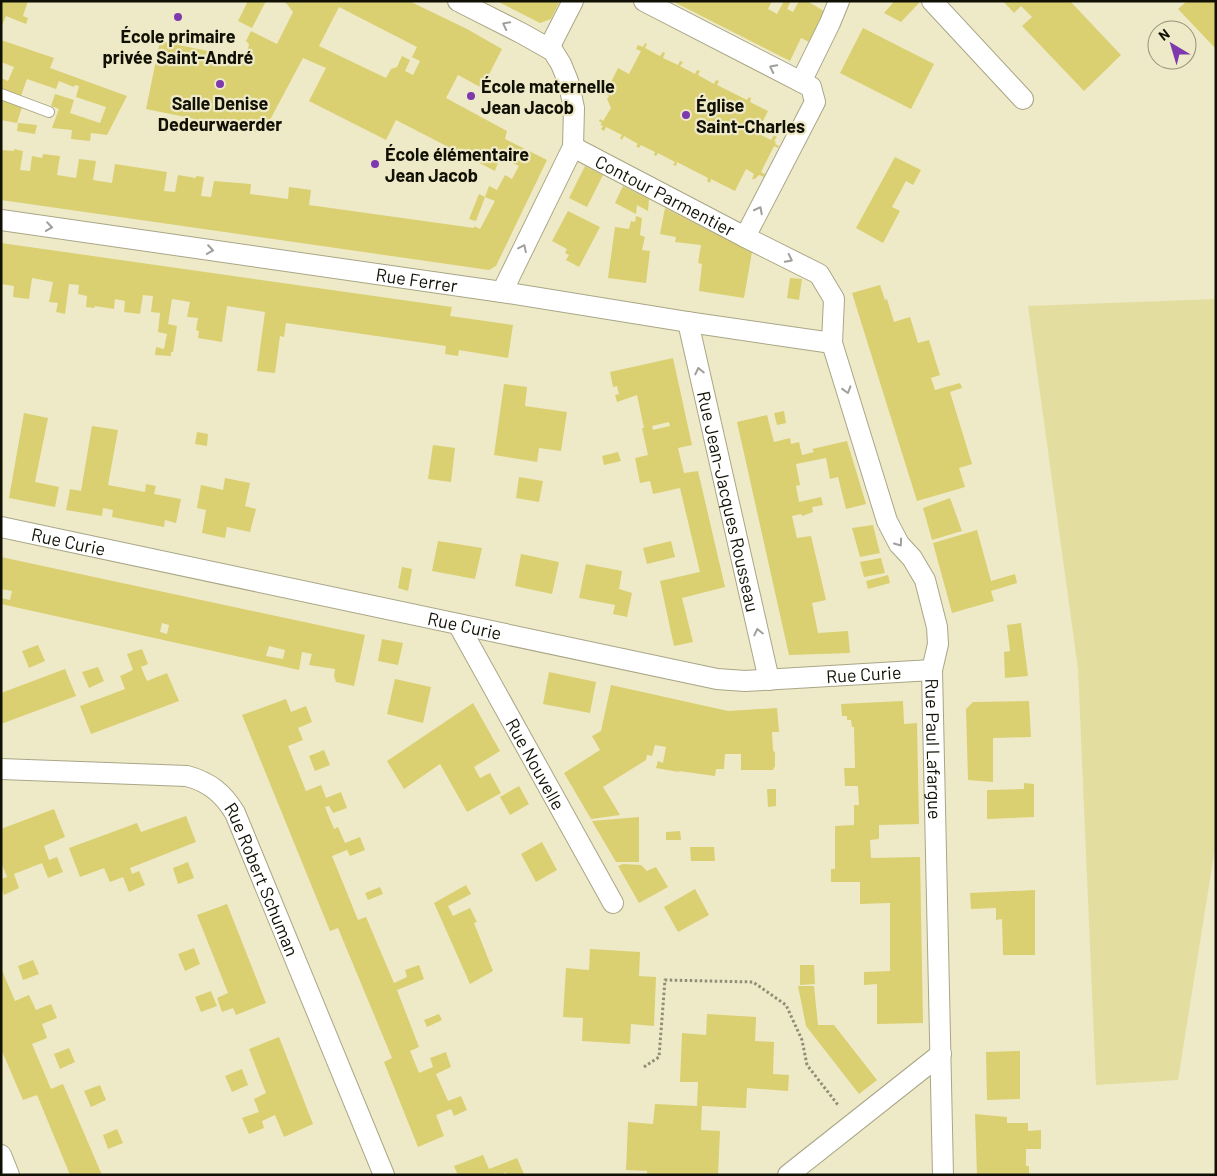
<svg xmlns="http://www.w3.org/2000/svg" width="1217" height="1176" viewBox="0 0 1217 1176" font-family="Barlow,sans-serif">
<rect width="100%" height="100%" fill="#eeeac8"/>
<path fill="#e4dda0" d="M1216,299V842L1178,1080L1096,1085L1078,669L1028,306Z"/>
<path fill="#dacf71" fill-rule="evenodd" d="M1,1H28L23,16L28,18L26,24L6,16L1,27Z
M248,1H266L252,28L238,21Z
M283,1H409L467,29L502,49L482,88L458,75L446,98L507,131L505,139L547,160L496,266L489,270L1,200V150L14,151V149L23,151L20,170L30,171L32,156L42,158L43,154L51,155L60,156L57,175L76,178L79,159L96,161L93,180L112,183L115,164L167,172L164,191L175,192L178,175L196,178V176L204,177L201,196L211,197L214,181L251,184L250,194L288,199L289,187L311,190L309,205L474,228V226L480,229L495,201L485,197L476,221L469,219L479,194L485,197L489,186L497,190L505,175L512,179L519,166L500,157L495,171L396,120L386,140L309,101L326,68L303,58L263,133L146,109L160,41L246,59L249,44L246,41L251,31L277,44L293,12L287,4ZM339,7L417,47L412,57L420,61L413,75L405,71L410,60L402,56L397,67L391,69L386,78L319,46Z
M497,1H560L551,19L540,23Z
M672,1H772L768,9L777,14L784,1H791L787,9L793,12L799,1H807L824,11L809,42L801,38L790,61Z
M892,1H917L919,3L901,22L884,13L893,3Z
M1003,1H1070L1121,55L1084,91L1022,26L1032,17L1021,6L1014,13Z
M1187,1L1216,2V49L1178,9Z
M863,28L934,64L911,109L840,73Z
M1,40L54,58L50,68L127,96L107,135L91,133L90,141L71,139L72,130L52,128L59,109L51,106L55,94L74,100L70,113L100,123L106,107L76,97L79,86L75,85L74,87L59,81L56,89L27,79L21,96L1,89V78L8,81L14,67L1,62Z
M645,43L647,44L645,48L660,56L663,52L665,53L663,58L678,65L680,61L683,62L680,66L695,74L697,70L700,71L698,75L714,84L716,80L719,81L717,85L747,100L749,97L751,98L750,102L768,111L757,133L771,140L774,135L777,137L774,141L776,142L775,144L779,146L778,148L774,146L761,172L765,174L764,177L759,175L755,179H752L754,174L746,169L735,191L711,179L710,183L707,181L708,178L677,162L676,166L673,165L675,162L658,153L656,156L654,155L655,152L641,145L639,148L636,146L638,144L624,136L622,140L620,138L622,135L606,127L604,131L601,129L603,126L600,125L602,123L599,121L600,119L603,121L611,108L607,99L609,96L605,94L618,68L629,74L641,51L636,49L638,45L643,47Z
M1,100L22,107L17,123L1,120Z
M18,123L37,125L35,134L17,131Z
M895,157L921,170L913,185L906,181L892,207L900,211L883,243L856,228Z
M585,166L603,175L587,207L569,198Z
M623,186L649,199L648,211L637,205L636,214L615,203Z
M665,208L752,252L744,298L699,291L702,264L698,263L701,245L675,242L676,237L660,234Z
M568,211L600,227L579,267L566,260L569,255L565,253L567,249L552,241Z
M636,216L642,218L640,235L645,237L642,250L650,251L646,283L608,278L615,227L629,229L631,221L635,222Z
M1,243L452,307L450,316L513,325L508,358L459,350L458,356L445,354L446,346L286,323L284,337L280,336L275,373L257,371L265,312L227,306L222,342L198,338L199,331L196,330L198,318L187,317L190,302L172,299L168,324L177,326L173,352H171V356L155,355L156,347L164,349L167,334L158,332L160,313L151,312L153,296L143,295L140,314L124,312L125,301L115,299L114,309L95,306L94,308L86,307L87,296L78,294L79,285L69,284L65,314L56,312L58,303L49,302L53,282L32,278L29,299L13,297L14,286L1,284Z
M790,278L802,279L799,300L787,298Z
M880,285L885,300L887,299L894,322L910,317L918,343L929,340L940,375L931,378L935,390L960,383L962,388L950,392L972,464L959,468L965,487L917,501L852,293Z
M673,358L692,445L678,448L684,473L698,471L725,587L682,598L693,642L674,646L660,581L700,572L680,488L653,494L650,481L640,483L635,458L648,455L642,428H644L637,395L617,402L615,395L619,394L617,386L613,387L610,372ZM669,422L670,426L653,430L652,426Z
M504,384L527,387L525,406L567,412L561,451L539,448L537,462L494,455Z
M784,411L786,423L777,425L774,413Z
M24,413L48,418L35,482L59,487L55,507L9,498Z
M767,415L774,442L790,438L791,444L799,442L802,455L814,452L812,449L847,441L866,504L846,509L838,477L830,479L826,458L796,464L800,485L796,486L799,502L821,497L823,505L812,507L813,512L802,516L801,514L792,516L797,538L811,536L826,600L812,603L818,633L848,631L850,653L789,655L737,422Z
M92,426L118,430L108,485L145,492L146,484L156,486L154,494L181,499L176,523L165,520L164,527L112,517L113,510L103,508L102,516L66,510L70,489L81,491Z
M197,432L208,434L207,446L195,444Z
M433,445L455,448L451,482L428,479Z
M618,452L621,461L604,465L602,456Z
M519,477L543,481L539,502L516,498Z
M225,478L250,483L245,506L256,509L250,532L227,527L225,538L202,533L206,510L197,508L201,485L223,490Z
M950,498L962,531L932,540L923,508Z
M873,525L880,553L860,557L852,528Z
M977,530L991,581L1015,574L1017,583L991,591L994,601L952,613L933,543Z
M438,541L482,548L475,579L432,571Z
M671,541L675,557L647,564L643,548Z
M521,554L559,562L552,594L515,586Z
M1,557L365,635L354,686L336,682L334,676L335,669L309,665L312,654L302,652L299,670L1,604V598L10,600L12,591L1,589ZM162,623L169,625L167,634L160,632ZM269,646L285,650L283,659L266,656Z
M881,558L885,573L864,577L860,562Z
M586,564L622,571L619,589L632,593L627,617L613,614L615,605L579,598Z
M402,567L412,569L408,591L398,588Z
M888,575L890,583L868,589L866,581Z
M1021,623L1028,676L1005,678L1004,652L1010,651L1007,625Z
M382,639L403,643L398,665L378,661Z
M38,645L45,661L29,668L22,651Z
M142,649L148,664L141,667L147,681L167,673L179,701L91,734L80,706L125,689L120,676L133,670L127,654Z
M98,667L104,681L89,688L82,672Z
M65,669L76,696L1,724V693Z
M549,672L596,682L590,713L543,704Z
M395,679L431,687L423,723L387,714Z
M611,685L728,711L777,708L779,732H772L773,750L775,753V766L773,770H741V754H725L724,769H716L715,776L679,771V772L656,768L658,761L663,763L666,747L655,745L652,756L647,755L646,760L603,787L620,815L591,819L564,773L600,750L592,736L601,731Z
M286,699L291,712L306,706L312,722L298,728L303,740L288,746L306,791L321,785L326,798L341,792L347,808L333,813L329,806L325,807L334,829L338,827L345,843L360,837L365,850L350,856L347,850L332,856L358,920L366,917L394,983L407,977L405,970L419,965L424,979L397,990L419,1047L410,1051L419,1073L433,1067L430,1058L446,1052L451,1067L436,1074L448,1101L461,1096L467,1110L454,1116L451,1109L436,1115L444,1136L418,1147L384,1062L392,1058L338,928L330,931L242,715Z
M903,701L904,724L917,723L919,824L879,825V839L870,840L871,858L920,857L923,1023L877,1024V984L864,985V972L890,971V903L860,904V882H831V869H835V826L854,825V805H859L858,786H845L844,768H855L854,727H852L851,720H847V716H842L841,704Z
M1029,701L1031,737L993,738V782L968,780L966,709L973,702Z
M473,703L500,751L474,767L480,778L490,773L501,793L467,812L440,764L404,789L387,761Z
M324,750L330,765L315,771L309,756Z
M1024,783L1034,784V817L987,819V790L1024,789Z
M519,786L529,804L510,815L500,797Z
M767,789H776V806L768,807Z
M54,809L65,837L44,846L49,860L57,857L63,872L48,878L42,863L14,874L19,888L4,895L1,886V879L7,877L1,862V829Z
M186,816L196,842L130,868L132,874L139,871L145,885L129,892L123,877L110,882L104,868L80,877L69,848L137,823L141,832Z
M639,817V862H616L592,821Z
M680,831L681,840H666V832Z
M542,842L557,870L536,882L521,854Z
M690,847H714L715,861H691Z
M188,862L194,878L178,884L173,868Z
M623,864L641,865L647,871L656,867L668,887L639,903L618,866Z
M466,885L471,894L448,906L453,916L470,908L477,922L474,923L493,971L470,984L434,903Z
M380,887L383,894L368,900L365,893Z
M695,889L709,915L678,932L664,907Z
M1035,890V955H1003L1002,919L996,920V908L971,909L970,893Z
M227,904L266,1003L236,1015L233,1008L222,1012L217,998L228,993L197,915Z
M194,948L200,964L185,971L178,954Z
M590,949L640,952L639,976L656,977L654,1026L631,1024L630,1044L582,1041L583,1018L563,1017L566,968L589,970Z
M33,960L39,974L23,980L18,966Z
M800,965H814L815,984L800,985Z
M1,968L15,1001L29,995L36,1010L51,1004L57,1018L42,1024L47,1038L32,1044L51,1089L63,1084L102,1175H70L37,1095L23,1100L1,1049Z
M798,986H814L818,1025H834L877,1080L859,1094L806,1026Z
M211,991L217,1006L201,1012L195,997Z
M439,1014L442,1020L427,1027L424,1020Z
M707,1014L756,1017L755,1041L774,1042L773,1074L789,1075L788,1091L747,1088L746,1108L702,1106L701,1130L720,1131L718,1175H647V1171L626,1170L628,1122L653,1124L655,1104L697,1106L698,1082H680L682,1033L706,1035Z
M279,1037L313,1124L284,1137L275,1115L262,1121L264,1128L249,1134L242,1118L259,1112L254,1099L266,1093L249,1049Z
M69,1048L75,1062L60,1069L54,1054Z
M1020,1051V1099L987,1100L986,1052Z
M242,1069L248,1085L232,1092L225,1076Z
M100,1085L106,1100L91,1107L84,1091Z
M975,1114L1007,1117V1123H1028V1131L1041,1130V1149H1026V1166H1029V1175H977Z
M117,1129L123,1143L108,1149L103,1135Z
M483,1155L489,1169L517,1158L524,1174L507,1175L506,1172L501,1175H458L454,1166Z"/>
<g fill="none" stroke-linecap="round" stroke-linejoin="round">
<defs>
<path id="lane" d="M1,94L49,112"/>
<g id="street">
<path d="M458,1L523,34L553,51L561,64L568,81L574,108L573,147L502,292"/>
<path d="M932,1L1023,99"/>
<path d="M549,48L573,1"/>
<path d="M801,82L830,23L839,1"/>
<path id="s1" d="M573,147L745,237L815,102L811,87L644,1"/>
<path id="s2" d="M1,220L502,292L688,322L832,343"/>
<path id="s3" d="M745,237L819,274L834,299L832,343L887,521L899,544L912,558L925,580L937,627L938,644L932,670L943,1175"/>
<path id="s4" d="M688,322L769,680"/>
<path id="s5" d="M1,527L717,679L745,681L932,670"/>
<path id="s6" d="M458,624L613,903"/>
<path id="s7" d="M1,769L187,776C209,782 223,793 235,813L384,1175"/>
<path d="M1,1155L9,1175"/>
<path d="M788,1175L941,1054"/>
</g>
</defs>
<use href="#lane" stroke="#a9a686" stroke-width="12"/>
<use href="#street" stroke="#a9a686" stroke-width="22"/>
<path stroke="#8f8d75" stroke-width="3" stroke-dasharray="2.5 2.5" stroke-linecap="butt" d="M644,1067L659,1057L665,980L753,982L786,1005L802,1040L807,1065L838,1105"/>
<use href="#lane" stroke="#fff" stroke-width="10"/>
<use href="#street" stroke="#fff" stroke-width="20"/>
</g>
<defs><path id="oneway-chevron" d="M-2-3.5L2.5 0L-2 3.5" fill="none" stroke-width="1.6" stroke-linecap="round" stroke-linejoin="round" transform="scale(1.25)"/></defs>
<g stroke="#a09f9b">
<use href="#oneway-chevron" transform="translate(506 25) rotate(-153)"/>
<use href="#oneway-chevron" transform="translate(773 68) rotate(-153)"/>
<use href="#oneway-chevron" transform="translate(759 210) rotate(-63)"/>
<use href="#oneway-chevron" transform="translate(49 227) rotate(8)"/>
<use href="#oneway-chevron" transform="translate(523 248) rotate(-64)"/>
<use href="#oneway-chevron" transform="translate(210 250) rotate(8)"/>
<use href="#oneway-chevron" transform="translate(789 259) rotate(27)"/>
<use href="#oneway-chevron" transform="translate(699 371) rotate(-103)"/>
<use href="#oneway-chevron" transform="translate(847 390) rotate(73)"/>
<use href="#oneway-chevron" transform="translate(899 543) rotate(54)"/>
<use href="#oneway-chevron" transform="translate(758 632) rotate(-103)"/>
</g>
<g fill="#7d39ad" stroke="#eeeac8" stroke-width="2">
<circle cx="178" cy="17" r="5"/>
<circle cx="220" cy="84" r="5"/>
<circle cx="471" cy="96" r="5"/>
<circle cx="686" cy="115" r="5"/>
<circle cx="375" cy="164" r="5"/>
</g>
<g text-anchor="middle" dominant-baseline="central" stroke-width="4.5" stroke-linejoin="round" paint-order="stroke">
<g font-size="18" font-weight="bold" fill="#111005" stroke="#eeeac8" text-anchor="start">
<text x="178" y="36" text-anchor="middle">École primaire<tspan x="178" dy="21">privée Saint-André</tspan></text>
<text x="481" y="86">École maternelle<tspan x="481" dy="21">Jean Jacob</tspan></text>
<text x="220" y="103" text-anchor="middle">Salle Denise<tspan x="220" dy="21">Dedeurwaerder</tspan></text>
<text x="696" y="105">Église<tspan x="696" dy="21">Saint-Charles</tspan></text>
<text x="385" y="154">École élémentaire<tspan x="385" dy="21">Jean Jacob</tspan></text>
</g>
<g font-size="18" fill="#111005" stroke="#eeeac8">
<text stroke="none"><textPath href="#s1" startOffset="104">Contour Parmentier</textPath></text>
<text stroke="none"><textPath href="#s2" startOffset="420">Rue Ferrer</textPath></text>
<text stroke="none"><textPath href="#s4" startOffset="184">Rue Jean-Jacques Rousseau</textPath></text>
<text stroke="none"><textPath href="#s5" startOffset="69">Rue Curie</textPath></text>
<text stroke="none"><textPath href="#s5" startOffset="474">Rue Curie</textPath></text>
<text stroke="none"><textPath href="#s5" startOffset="879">Rue Curie</textPath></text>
<text stroke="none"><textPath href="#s3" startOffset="584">Rue Paul Lafargue</textPath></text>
<text stroke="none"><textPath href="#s6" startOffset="160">Rue Nouvelle</textPath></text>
<text stroke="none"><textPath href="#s7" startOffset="320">Rue Robert Schuman</textPath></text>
</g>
</g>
<rect width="1217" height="1176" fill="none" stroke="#111005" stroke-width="5"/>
<g transform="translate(1172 45) rotate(322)"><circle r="24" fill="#eeeac8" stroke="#96937a"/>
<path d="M0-4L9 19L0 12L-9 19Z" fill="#7d39ad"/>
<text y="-8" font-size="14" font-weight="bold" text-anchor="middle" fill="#111005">N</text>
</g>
</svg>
